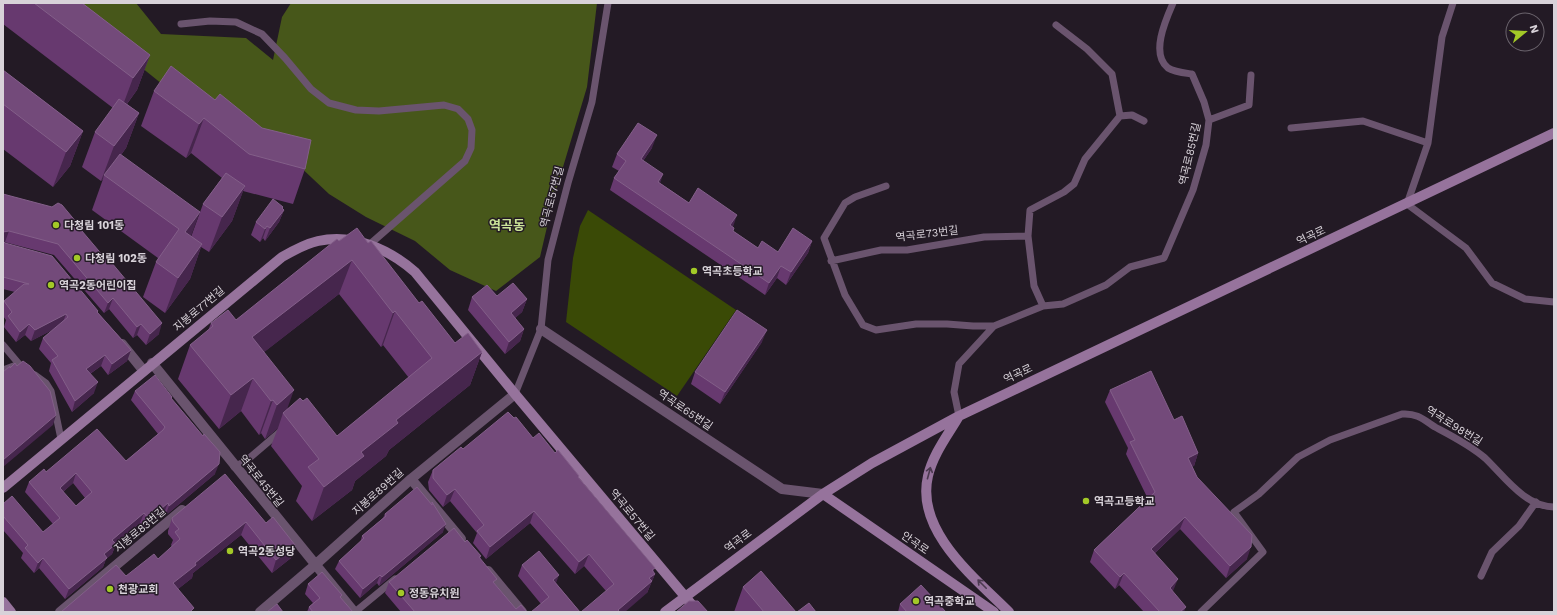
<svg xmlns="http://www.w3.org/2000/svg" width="1557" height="615" viewBox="0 0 1557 615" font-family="'Work Sans','Noto Sans KR',sans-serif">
<rect width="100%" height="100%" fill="#231a25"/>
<path fill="#3a4a06" d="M588,210L736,310L677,396L566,322L573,258L580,226Z"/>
<path fill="#47571a" d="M61,3H136L161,34L246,38L273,60L282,17L291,3H597L587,87L554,197L540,257L496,291L450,270L415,241L366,217L329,194L295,162L207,120Z"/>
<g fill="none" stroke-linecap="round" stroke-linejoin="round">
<path stroke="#6a546e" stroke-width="7" d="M1453,3L1442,37L1428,143L1407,204L1466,248L1492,283L1525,299L1554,302
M181,24L210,21L236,22L262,34L285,58L311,89L329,103L356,110L379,111L444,105L458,109L468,119L472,130L471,148L465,161L369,245
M1056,25L1087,49L1112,74L1120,116
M1209,120L1249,105L1251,75
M1291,128L1363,121L1428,143
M886,186L855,197L845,203L824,238L845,295L863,325L876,330L916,324H947L973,326H994
M831,261L881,250H907L984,237L1028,236
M1043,306L1034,286L1028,236L1030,210L1064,192L1074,184L1085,159L1120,116L1132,115L1144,121
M3,345L19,364L26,369
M3,370L19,364
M35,375L46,383L51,391L61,439
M515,394L541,329L548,260L568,183L592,102L608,3
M959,416L954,392L959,364L994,326L1043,306L1063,304L1106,285L1130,267L1164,258L1193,190L1206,145L1209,120L1204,102L1192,74C1185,73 1174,72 1168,68C1150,54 1166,19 1173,3
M234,467L246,461L281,431
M1481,576L1492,552L1519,526L1536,502
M355,612L395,579
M1201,612L1263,552L1234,512L1259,494L1298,457L1330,440L1402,414C1417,413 1423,419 1435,427C1452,436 1470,445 1485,458C1505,477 1524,506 1554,507"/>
<path stroke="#6a546e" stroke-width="10" d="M541,329L782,489L823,494
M122,344L143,370
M152,363L354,612
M411,479L461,539
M488,571L522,612
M60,612L182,510
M260,612L315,565L411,479L515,394"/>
<path stroke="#96739c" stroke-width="10" d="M959,416C948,435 933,454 928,476C915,531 975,578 1009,612
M3,488L282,257C294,250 305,244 318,241C353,233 389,249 415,272L515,394L698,612
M823,494L994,612
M3,602L11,612
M665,612L823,494L872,463L959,416L1554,133"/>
</g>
<path fill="#67396f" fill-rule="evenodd" d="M3,3H82L150,55L137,90L127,104L139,113L126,148L121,155L191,237L203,204L222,178L191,153L186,158L141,126L154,91L305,169L293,204L243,191L232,221L209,252L201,247L190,279L165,313L143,297L156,262L158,258L92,210L103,179L101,181L82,167L95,132L113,108L3,24Z
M3,70L83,131L70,166L53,187L3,149Z
M652,148L643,161L660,183L689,203L733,227V231L758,248L778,252L812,241L808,253L786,285L777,278L765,295L610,190L614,178L619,171L612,167L617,154Z
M3,194L77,223V225L159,334L146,345L137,335L133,338L109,309L104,313L54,255L4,242L98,311V313L131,350L127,361L108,375L101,366L90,374L94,393L72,412L49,371L51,363L39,349L43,338L54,329L31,341L25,335L16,342L4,327L6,320L3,316V303L4,301L15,292L3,289Z
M283,207V209L284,210L279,222L265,241L263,238L260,242L251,235L256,222Z
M339,241L368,243L419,303L455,343L482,352L470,385L389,450L386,456L355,481L352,490L312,521L296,501L302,486L271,446L278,428L265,439L261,433L259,435L241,411L219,429L178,379L190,345L208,331L211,323L236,320ZM339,294L381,347L383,345L409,378L337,436L303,401L287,409L264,352Z
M497,296L527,299L522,312L515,318L524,329L520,341L505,354L468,310L472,297Z
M762,342L720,404L691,384L695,372Z
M1110,390L1174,420L1198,453L1194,466H1192L1197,477L1247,559L1226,578L1180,529L1155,553L1173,592L1184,612H1144L1119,585L1115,589L1090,562L1094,550L1148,499L1126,454L1128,448L1105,402Z
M135,391L172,397L171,399L215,474L165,516L164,513L145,528L140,523L115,544H116L112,554L106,559L103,567L65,599L39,568L34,573L21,558L23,553L3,530V504L43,532L53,524L25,492L29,482L46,472L126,461L158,434L131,400ZM73,483L85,498L76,506L63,492Z
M514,418L533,438L555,453L578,477L655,574L647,593L606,591L584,566L575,574L530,523L486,559L473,543L477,533L450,501L443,507L429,490L428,482L433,470L463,449Z
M432,502L443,532L379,586L377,583L360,598L335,569L339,561L360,543L362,536L383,518L385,514L431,504Z
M172,518L266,523L295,545L291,558L272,573L241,535L193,573L192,578L178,589L126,576L158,559L172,547L171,545L173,540L168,534V531Z
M465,542L481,556L480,558L495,584L516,609L527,612H401L385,593L389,582Z
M522,565L556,583L580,612L541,604L518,576Z
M308,584L341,598L353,612H307L309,607L313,603L305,594Z
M743,587L796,612H734Z
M900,604L946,612H898Z"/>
<path fill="#46264d" d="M150,55L137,90L120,113L133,78Z
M139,113L126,148L105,176L104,175L103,179L101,181L114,146Z
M204,118L191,153L186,158L199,124Z
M83,131L70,166L53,187L66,152Z
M657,135L652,148L636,171L641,159Z
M663,174L659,187L658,182Z
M245,186L232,221L209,252L222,217Z
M283,207L281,214L284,210L279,222L265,241L270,228Z
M200,212L187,247L185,232Z
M737,215L733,227L730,225Z
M267,226L263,238L260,242L265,229Z
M9,231L5,242H3V232Z
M812,241L808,253L786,285L791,272Z
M202,244L190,279L165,313L178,278Z
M352,260L339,294L240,371L252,337Z
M781,266L777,278L765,295L769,283Z
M113,298L109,309L104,313L108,303Z
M527,299L522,312L507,325L511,313Z
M395,311L383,345L381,347L393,313Z
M66,314L62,325L31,341L35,330Z
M162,323L159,334L146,345L150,334Z
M29,324L25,335L16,342L20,332Z
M141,324L137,335L133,338L137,327Z
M524,329L520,341L505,354L509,342Z
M767,330L762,342L720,404L725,392Z
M131,350L127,361L108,375L112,364Z
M482,352L470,385L389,450L386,456L355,481L352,490L312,521L324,487L396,420Z
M105,355L101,366L82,379L86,369Z
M253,378L241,411L219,429L231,395Z
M98,382L94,393L72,412L75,401Z
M294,390L285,415L283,413L278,428L265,439L277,405Z
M273,400L261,433L259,435L271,401Z
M56,415L53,425L3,467V460Z
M1198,453L1194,466L1184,470L1188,458Z
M219,464L215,474L165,516L169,506Z
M76,473L73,483L56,498L60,488Z
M455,489L450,501L443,507L447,495Z
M168,503L164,513L145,528L149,519Z
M534,511L530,523L486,559L490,547Z
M144,513L140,523L108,549L112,540Z
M1185,517L1180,529L1146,561L1151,549Z
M246,522L241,535L193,573L192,578L169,596L173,583L195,563Z
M446,524L443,532L379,586L382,577Z
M116,544L112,554L106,559L103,567L65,599L69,589L104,554Z
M295,545L291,558L272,573L276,560Z
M1251,547L1247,559L1226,578L1230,566Z
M589,554L584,566L575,574L579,562Z
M43,558L39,568L34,573L38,563Z
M655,568L652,576L655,574L647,593L625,612H617L618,610L652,570Z
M1124,573L1119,585L1115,589L1120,577Z
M380,575L377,583L360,598L363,589Z
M559,575L555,586L553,580Z
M1178,579L1173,591L1170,588Z
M1186,607L1184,612H1180Z"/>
<path fill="#734a7a" stroke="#835f89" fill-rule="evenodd" d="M34,3H82L150,55L133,78Z
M171,66L215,100L220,94L262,128L311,140L305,169L249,154L204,118L199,124L154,91Z
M3,70L83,131L66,152L3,104Z
M119,99L139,113L114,146L95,132Z
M638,123L657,135L641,159L663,174L658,182L689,203L698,188L737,215L730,225L734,228L733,231L758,248L762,241L778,252L793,228L812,241L791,272L781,266L769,283L614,178L626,161L617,154Z
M120,154L200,212L185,232L202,244L178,278L156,262L179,229L104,175Z
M226,173L245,186L222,217L203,204Z
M3,194L52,207L58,203L62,205L77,223L76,224L104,257L106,256L162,323L150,334L141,324L137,327L113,298L108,303L58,244L9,231L3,232Z
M273,199L283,207L282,208L284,210L270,228L267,226L265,229L256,222Z
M357,228L368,243L371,241L419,303L422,301L455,343L468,333L482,352L396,420L398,423L361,452L364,456L324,487L308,467L319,459L283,413L300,398L303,401L307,398L337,436L432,358L395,311L393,313L352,260L252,337L294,390L277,405L273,400L271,401L253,378L231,395L190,345L213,326L211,323L228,310L236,320L337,239L339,241Z
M3,241L5,243L52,256L98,311L97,312L131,350L112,364L105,355L86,369L98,382L75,401L52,360L58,356L43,338L68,317L66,314L35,330L29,324L20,332L8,316L12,312L4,301L24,284H29L3,277Z
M513,283L527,299L511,313L524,329L509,342L472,297L487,285L497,296Z
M737,310L767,330L725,392L695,372Z
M23,361L30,366L50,391L56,415L3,460V372L10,366V368L15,363L17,366Z
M1151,371L1174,420L1182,416L1198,453L1188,458L1197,477L1252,535L1251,547L1230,566L1185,517L1151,549L1178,579L1170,588L1186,607L1180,612H1160L1124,573L1120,577L1094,550L1155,492L1130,442L1135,440L1110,390Z
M155,375L172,397L171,398L203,436L204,434L220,452L219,464L169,506L168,503L149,519L144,513L112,540L116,544L104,554L107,558L69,589L43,558L38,563L25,548L28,545L3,516V504L12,496L43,532L60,518L29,482L44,469L46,472L97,429L126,461L163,430L165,427L135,391ZM76,473L92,492L76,506L60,488Z
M508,412L514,418L516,417L533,438L539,433L555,453L558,450L579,476L578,477L655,568L652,570L655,574L649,578L652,581L618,610L620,612H581L614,584L589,554L579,562L534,511L490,547L477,531L484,525L455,489L447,495L433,478V470L461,447L463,449Z
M225,474L266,523L273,517L295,545L276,560L246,522L195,563L196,565L173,583L194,608L190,612H61L116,565L126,576L154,554L158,559L180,539L175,532L179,529L173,522L172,518Z
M417,487L432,505V502L446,524L382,577L380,575L363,589L339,561L364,538L362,536L386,516L385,514Z
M454,528L465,542L467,540L481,556L479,557L497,579L493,582L516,609L521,605L527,612H415L389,582Z
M539,551L559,575L553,580L580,612H531L549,597L522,565Z
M761,571L796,612H764L743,587Z
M322,572L342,595L340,597L353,612H313L309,607L320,598L308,584Z
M921,585L946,612H907L900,604Z
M689,601H698L708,612H676Z
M809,603L816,612H797Z
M277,604L283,612H267Z"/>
<defs><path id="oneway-shaft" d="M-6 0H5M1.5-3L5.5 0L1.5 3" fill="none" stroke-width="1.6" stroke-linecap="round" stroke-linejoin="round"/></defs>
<g stroke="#4b394f">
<use href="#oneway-shaft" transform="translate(929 473) rotate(-75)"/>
<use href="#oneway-shaft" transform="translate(982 584) rotate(-135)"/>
</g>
<g fill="#a3c927" stroke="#231a25" stroke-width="1.5">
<circle cx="56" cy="225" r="4"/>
<circle cx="77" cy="258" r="4"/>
<circle cx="694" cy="271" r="4"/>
<circle cx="51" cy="285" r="4"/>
<circle cx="1086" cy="501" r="4"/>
<circle cx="230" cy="551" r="4"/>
<circle cx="110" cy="589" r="4"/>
<circle cx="401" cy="593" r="4"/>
<circle cx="916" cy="601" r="4"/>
</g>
<g text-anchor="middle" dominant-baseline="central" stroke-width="3" stroke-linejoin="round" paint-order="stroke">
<g font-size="11" fill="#d8d2d9" stroke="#231a25">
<text transform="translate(1190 154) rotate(-77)">역곡로85번길</text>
<text transform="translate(552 197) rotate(-75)">역곡로57번길</text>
<text transform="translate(927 234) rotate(-7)">역곡로73번길</text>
<text transform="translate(1311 236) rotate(-25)">역곡로</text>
<text transform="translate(199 309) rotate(-40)">지봉로77번길</text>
<text transform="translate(1018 374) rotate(-25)">역곡로</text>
<text transform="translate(685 410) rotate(34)">역곡로65번길</text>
<text transform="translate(1454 426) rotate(32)">역곡로98번길</text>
<text transform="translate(261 481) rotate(51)">역곡로45번길</text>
<text transform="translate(378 492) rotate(-42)">지봉로89번길</text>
<text transform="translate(632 515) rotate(50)">역곡로57번길</text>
<text transform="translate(140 530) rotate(-40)">지봉로83번길</text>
<text transform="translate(738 541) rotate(-37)">역곡로</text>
<text transform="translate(915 543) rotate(35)">안곡로</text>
</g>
<g font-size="11" font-weight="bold" fill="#d8d2d9" stroke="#231a25" text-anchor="start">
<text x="64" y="225">다청림 101동</text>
<text x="85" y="258">다청림 102동</text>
<text x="702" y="271">역곡초등학교</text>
<text x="59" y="285">역곡2동어린이집</text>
<text x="1094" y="501">역곡고등학교</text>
<text x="238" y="551">역곡2동성당</text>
<text x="118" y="589">천광교회</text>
<text x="409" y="593">정동유치원</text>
<text x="924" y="601">역곡중학교</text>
</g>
<g font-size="13" font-weight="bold" fill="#cbe398" stroke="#231a25">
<text x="507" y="225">역곡동</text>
</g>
</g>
<rect width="1557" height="615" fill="none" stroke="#d8d2d9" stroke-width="8"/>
<g transform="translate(1525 32) rotate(72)"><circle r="19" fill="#231a25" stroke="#6b646d"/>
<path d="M0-3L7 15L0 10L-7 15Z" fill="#a3c927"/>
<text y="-6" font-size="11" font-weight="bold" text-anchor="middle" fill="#d8d2d9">N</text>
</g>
</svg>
